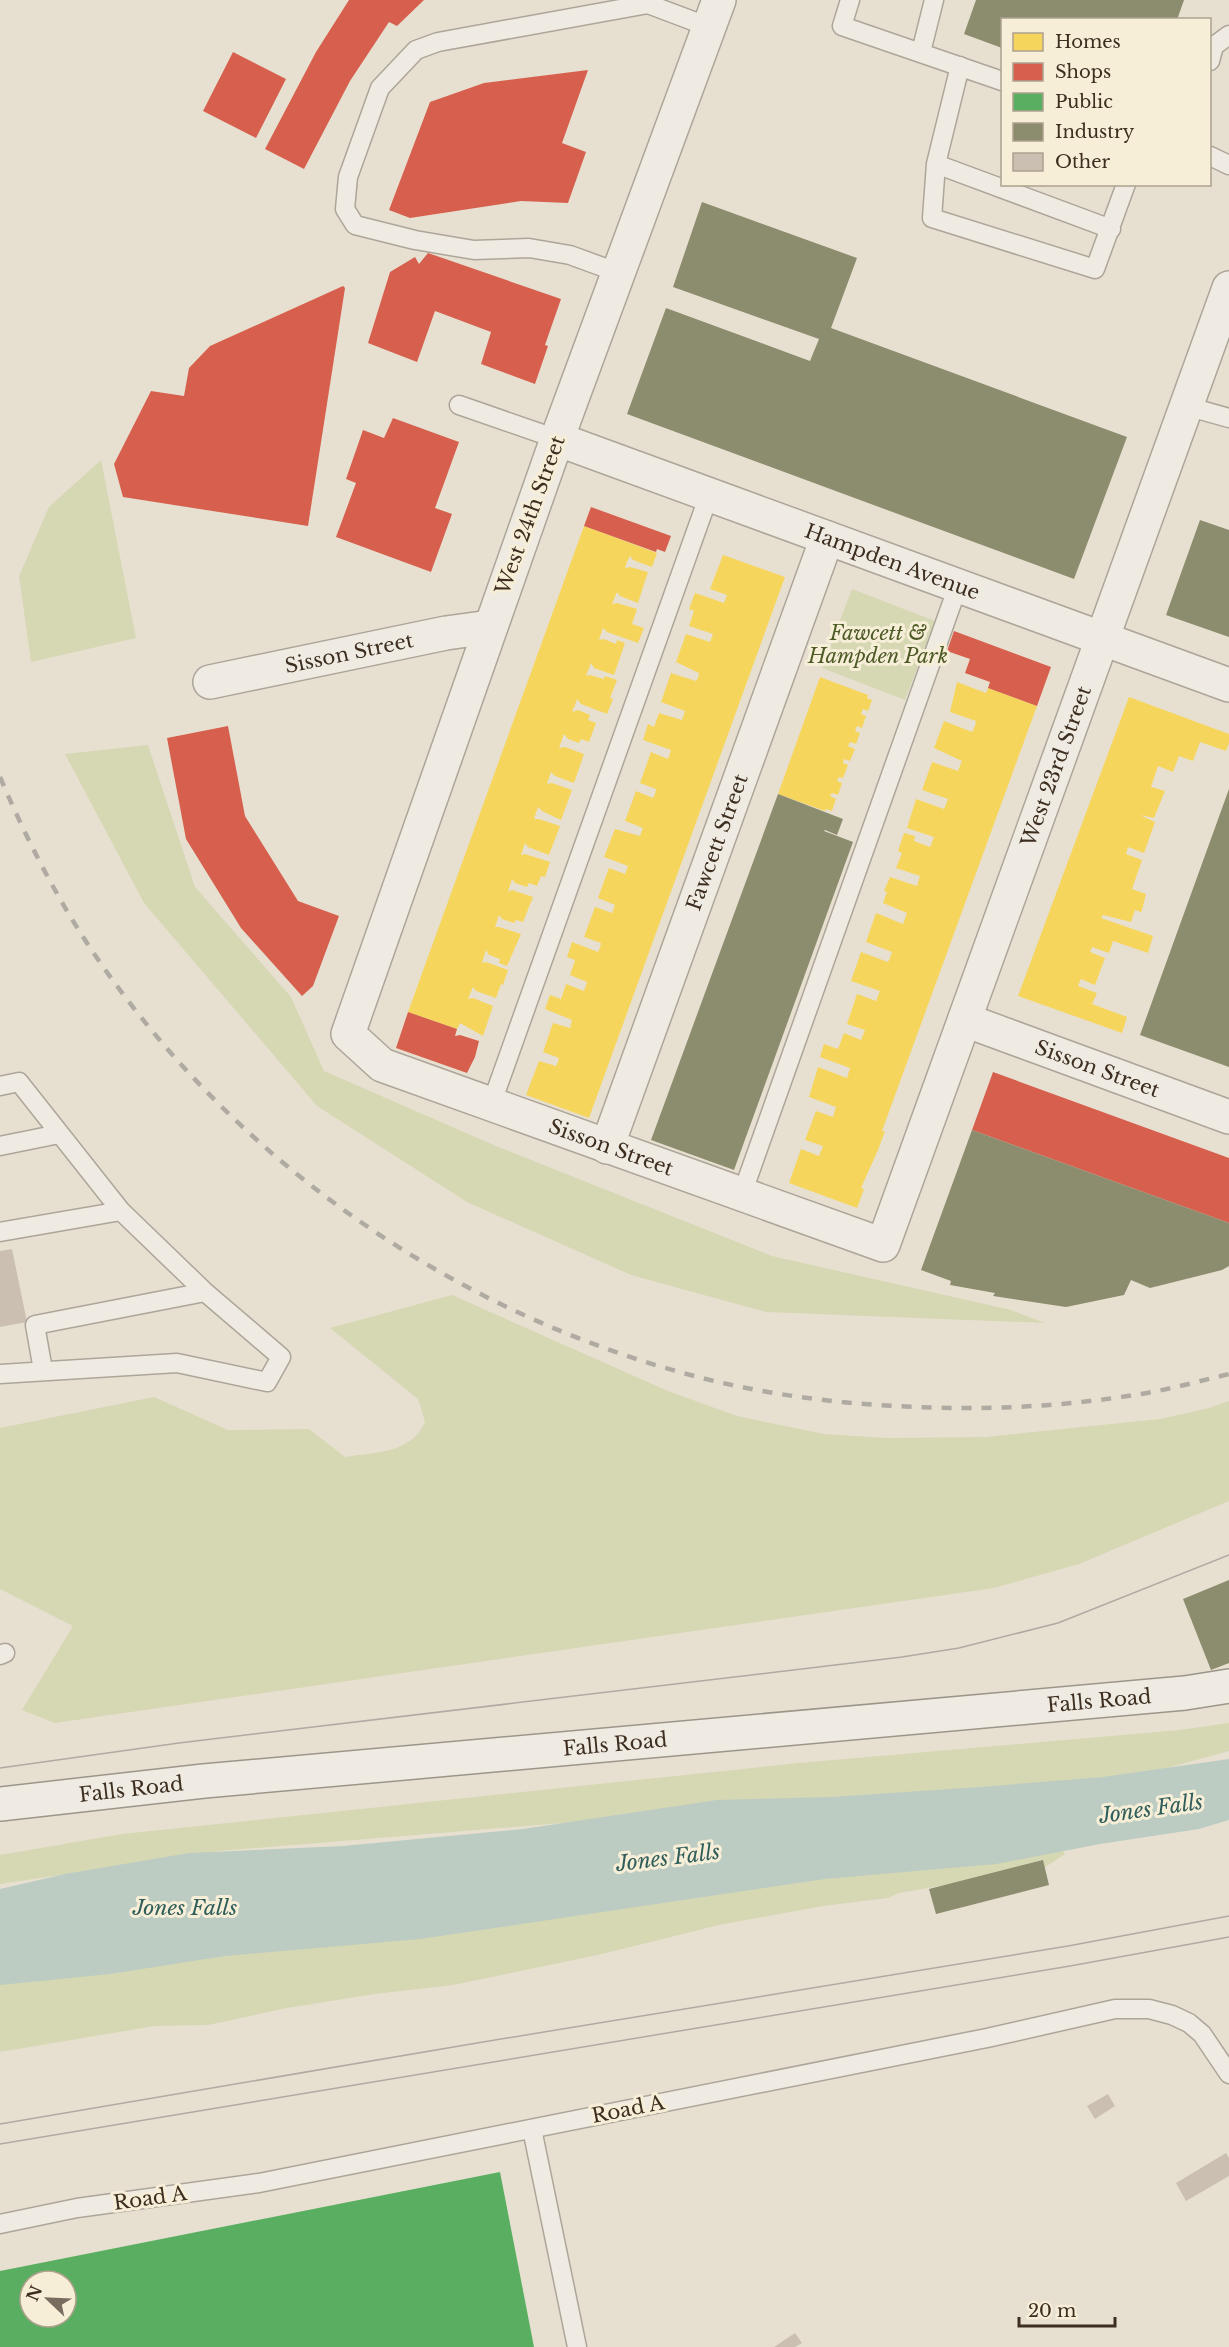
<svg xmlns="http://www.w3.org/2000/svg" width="1229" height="2347" viewBox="0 0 1229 2347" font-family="'Libre Baskerville',serif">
<rect width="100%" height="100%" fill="#e7e0d1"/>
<path fill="#d6d7b3" d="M101,460L136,638L31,662L19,576L49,507Z
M852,589L935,621L905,700L822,668Z
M148,745L195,887L291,997L324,1071L496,1146L772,1256L1011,1310L1045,1323L766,1312L631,1275L467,1202L317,1106L144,903L65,754Z
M452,1295L668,1391L737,1416L824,1434L887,1438L985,1437L1160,1419L1209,1408L1229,1401V1501L1079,1564L994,1588L55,1723L22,1710L73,1626L0,1589V1428L154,1397L228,1430L309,1429L345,1457C375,1452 411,1454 425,1422L418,1399L330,1328Z
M1229,1723V1751L1138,1776L219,1851L0,1884V1855L122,1834L799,1763L1180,1730Z
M1056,1837L1065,1854L1044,1868L899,1893L888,1898L823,1906L719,1925L598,1955L453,1985L375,1994L287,2008L208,2025L155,2026L0,2052V1978Z"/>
<path fill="#bcccc2" d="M1229,1759V1820L1199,1829L1100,1844L996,1864L825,1879L420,1939L225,1956L110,1974L0,1985V1889L65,1874L189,1853L343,1846L523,1829L717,1800L832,1797L980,1787L1103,1777Z"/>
<path fill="#f6d55c" d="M584,526L657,553L652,567L633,560L630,556L627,562L625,568L630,567L648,572L638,603L620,596L617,592L612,604L617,603L637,609L632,624L644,628L638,643L607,632L603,628L599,640L604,639L616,644L617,640L625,643L614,675L594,668L591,663L586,676L590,675L604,679L605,676L617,680L610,698L613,699L607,714L581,704L577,699L575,705L572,712L578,710L590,715L588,720L596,723L589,742L581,739L579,743L568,739L564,734L559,748L565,747L584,754L574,783L555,776L551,772L547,784L552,783L572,790L561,820L542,811L538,807L534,819H539L560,826L549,855L528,847L525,843L521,855L525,854L550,862L545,877L541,876L537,886L529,883L527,887L515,883L512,879L508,892L512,890L533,897L523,922L516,920L514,923L502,919L499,915L495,927H499L521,934L507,966L499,963L500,959L489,955L486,950L482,963L486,962L508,970L503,985L501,984L496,998L476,991L473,987L468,999L473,998L493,1006L483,1036L460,1023L457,1029L408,1012Z
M723,555L785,577L589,1118L526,1095L539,1061L556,1066L557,1064L559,1058L543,1052L553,1023L570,1028L572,1020L545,1009L550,995L561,999L566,984L584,991L587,982L570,975L575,960L567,957L572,942L598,952L600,948L601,943L584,937L595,907L612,913L615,905L598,898L603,884L609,868L625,874L628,866L604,857L615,829L640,836L641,833L643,828L625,821L636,791L653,798L655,794L656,789L640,783L651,752L668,759L671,750L643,740L648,724L654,727L659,713L682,720L685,711L661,702L671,673L696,681L698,678L699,673L676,662L686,634L710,642L713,634L689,626L694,611L689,609L695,593L724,603L727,595L710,589Z
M820,677L868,695L867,698L872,700L868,711L863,709L861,714L866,716L862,728L857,726L855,731L860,733L856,744L850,742L848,746L855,749L850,761L844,759L843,763L848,765L843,778L839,777L837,781L842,783L838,795L832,793L830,796L836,799L832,811L826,809L825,811L778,794Z
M957,682L986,693L988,688L1037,706L882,1131H885L878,1150L861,1188L864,1189L857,1208L789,1183L801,1149L819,1156L823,1146L805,1140L816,1111L833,1117L836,1107L809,1097L818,1067L847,1078L850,1068L820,1057L824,1044L838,1049L844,1033L861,1040L865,1030L847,1024L857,994L876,1001L880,991L851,981L861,952L888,962L890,958L892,952L866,942L876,913L903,924L907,913L883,903L887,892L884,891L890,877L917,886L920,876L896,868L902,853L898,851L904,833L915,836L914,841L930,847L934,837L907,828L916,799L944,809L948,799L922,790L932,762L958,771L962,761L934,748L944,721L972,732L975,726L976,721L950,712Z
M1129,697L1229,734V743L1226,751L1200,742L1193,761L1179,756L1173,772L1158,766L1151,787L1165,791L1154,818L1140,815L1155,822L1144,853L1128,847L1126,854L1142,860L1132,889L1146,894L1142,910L1141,912L1135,910L1131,922L1103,915L1101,918L1153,936L1148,953L1113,941L1109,953L1092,947L1090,952L1105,958L1095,985L1081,979L1078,986L1097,993L1092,1004L1127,1017L1122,1033L1018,996Z"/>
<path fill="#d6604d" d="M349,0H424L397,26L389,22L350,81L304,169L265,149L316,52Z
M233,52L286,79L256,138L203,111Z
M588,70L562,143L586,152L568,203L521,201L410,218L389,210L430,102L484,83Z
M428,253L561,299L545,345L548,346L535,384L481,364L491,332L435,311L417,362L368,343L390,272L415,257L419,264Z
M343,286L345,288L308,526L123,497L114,464L151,391L184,396L189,368L210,346Z
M393,418L459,442L435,508L452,514L431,572L336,537L356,483L346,479L363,430L384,438Z
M591,507L671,536L665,552L657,549L656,552L584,526Z
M954,631L1051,667L1037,706L988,688L990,682L965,673L970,659L947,651Z
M228,726L245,816L298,901L339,916L313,986L302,996L241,928L186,839L167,738Z
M408,1012L457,1029L455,1036L460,1035L479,1041L475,1057L467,1073L396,1048Z
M993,1072L1229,1158V1223L972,1130Z"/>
<path fill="#5aae61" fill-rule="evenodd" d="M500,2172L534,2347H0V2271ZM30,2281H66V2317H30Z"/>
<path fill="#8c8c6e" d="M976,0H1184L1177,20H1002V48L964,34Z
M702,202L857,258L831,328L1127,437L1074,579L627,414L666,308L810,361L819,339L673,287Z
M1200,520L1229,530V637L1166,615Z
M1229,789V1067L1140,1035Z
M778,794L843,819L837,835L825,830L824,831L853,842L734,1170L651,1140Z
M972,1130L1229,1223V1266L1222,1270L1150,1288L1131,1280L1124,1295L1066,1307L993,1296L995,1293L950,1285L951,1281L921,1270Z
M1229,1580V1663L1211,1670L1183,1599Z
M1043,1860L1049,1885L936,1914L929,1889Z"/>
<path fill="#cbbfb2" d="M12,1249L27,1322L0,1327V1251Z
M1108,2094L1115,2106L1095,2119L1087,2106Z
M1226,2153L1229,2158V2176L1186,2201L1176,2183Z
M795,2333L802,2343L795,2347H774Z"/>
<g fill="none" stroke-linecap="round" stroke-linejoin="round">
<defs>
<path id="lane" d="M850,0L842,26L1002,81
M921,52L934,0
M1210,61L1214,46L1229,35
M960,66L936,164L932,218L1095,269L1126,184
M1210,156L1229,165
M936,164L1111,229
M619,273L570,255L529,248L474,250L415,240L355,225L345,209L348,177L380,88L416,50L438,42L648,4L709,27
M459,405L557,439
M1186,406L1229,418
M0,1086L19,1082L121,1211L205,1292L281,1357L267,1382L177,1363L0,1374
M491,1105L709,495
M0,1146L59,1134
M742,1194L958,586
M0,1232L121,1211
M43,1370L35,1325L205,1292
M0,1655L5,1653
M532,2129L577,2347
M0,2224L77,2208L259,2183L987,2038L1115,2009H1149L1172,2015L1189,2023L1202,2034L1229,2074"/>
<g id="street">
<path id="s1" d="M719,0L557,439L348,1034L382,1065L883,1245L1229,288"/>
<path id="s2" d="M557,439L1229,685"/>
<path id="s3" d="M210,682L446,633L490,627"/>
<path id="s4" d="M965,1020L1229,1117"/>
<path id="s5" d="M607,1147L827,538"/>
</g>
<g id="secondary">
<path id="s6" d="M0,1804L204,1781L1185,1693L1229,1686"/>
</g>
</defs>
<use href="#lane" stroke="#ada599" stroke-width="21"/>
<use href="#street" stroke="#ada599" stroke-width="36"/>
<use href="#secondary" stroke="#9c958a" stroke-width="36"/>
<use href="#lane" stroke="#efebe3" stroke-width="18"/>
<use href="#street" stroke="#efebe3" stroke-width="33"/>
<use href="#secondary" stroke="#efebe3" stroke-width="33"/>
<path stroke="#afaaa2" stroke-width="1.5" d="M0,1768L179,1743L902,1657L959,1648L1058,1623L1229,1555
M0,2124L483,2042L1068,1946L1229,1916
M0,2144L1070,1966L1229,1937"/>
<path stroke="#afaaa2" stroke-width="4.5" stroke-dasharray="10 10" stroke-linecap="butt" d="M0,777C31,850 69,922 117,986C259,1179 470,1319 702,1378C788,1400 881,1408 970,1408C1027,1408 1085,1403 1141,1394C1171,1389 1200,1381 1229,1374"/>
</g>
<g text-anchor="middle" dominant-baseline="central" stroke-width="6" stroke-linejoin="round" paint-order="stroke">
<g font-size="20" fill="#3d2e20" stroke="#f7eed8">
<text transform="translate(530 515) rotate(-70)">West 24th Street</text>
<text stroke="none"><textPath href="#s2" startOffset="357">Hampden Avenue</textPath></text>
<text stroke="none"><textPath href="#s3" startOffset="142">Sisson Street</textPath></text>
<text stroke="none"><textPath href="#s1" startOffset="2186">West 23rd Street</textPath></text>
<text stroke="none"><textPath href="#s5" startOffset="324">Fawcett Street</textPath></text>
<text stroke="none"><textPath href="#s4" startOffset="141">Sisson Street</textPath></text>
<text stroke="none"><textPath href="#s1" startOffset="1388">Sisson Street</textPath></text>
<text stroke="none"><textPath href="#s6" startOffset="1104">Falls Road</textPath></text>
<text stroke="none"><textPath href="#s6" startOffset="618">Falls Road</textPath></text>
<text stroke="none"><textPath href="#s6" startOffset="132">Falls Road</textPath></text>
<text transform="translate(628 2109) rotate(-11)">Road A</text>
<text transform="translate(150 2198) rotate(-8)">Road A</text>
</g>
<g font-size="20" font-style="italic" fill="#4d5a26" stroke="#f7eed8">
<text x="878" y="633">Fawcett &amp;<tspan x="878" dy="23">Hampden Park</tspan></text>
</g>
<g font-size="21" font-style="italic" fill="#2f5d5a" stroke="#f7eed8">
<text transform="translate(1151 1809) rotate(-8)">Jones Falls</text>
<text transform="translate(668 1858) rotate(-7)">Jones Falls</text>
<text x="185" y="1908">Jones Falls</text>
</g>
</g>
<rect x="1001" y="18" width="210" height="168" fill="#f7eed8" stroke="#ada18e" stroke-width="1.5"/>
<rect x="1013" y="33" width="30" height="18" fill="#f6d55c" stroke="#ada18e" stroke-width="1.5"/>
<text x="1055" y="48" font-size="18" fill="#3d2e20">Homes</text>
<rect x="1013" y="63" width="30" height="18" fill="#d6604d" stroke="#ada18e" stroke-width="1.5"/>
<text x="1055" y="78" font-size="18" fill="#3d2e20">Shops</text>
<rect x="1013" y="93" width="30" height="18" fill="#5aae61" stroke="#ada18e" stroke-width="1.5"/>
<text x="1055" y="108" font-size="18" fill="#3d2e20">Public</text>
<rect x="1013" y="123" width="30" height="18" fill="#8c8c6e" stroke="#ada18e" stroke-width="1.5"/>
<text x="1055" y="138" font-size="18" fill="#3d2e20">Industry</text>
<rect x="1013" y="153" width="30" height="18" fill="#cbbfb2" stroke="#ada18e" stroke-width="1.5"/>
<text x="1055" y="168" font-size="18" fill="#3d2e20">Other</text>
<g transform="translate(48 2299) rotate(293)"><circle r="28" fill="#f7eed8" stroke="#ada18e" stroke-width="1.5"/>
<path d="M0-4.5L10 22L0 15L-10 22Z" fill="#786c5e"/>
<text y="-9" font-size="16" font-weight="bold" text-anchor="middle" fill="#3d2e20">N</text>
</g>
<path d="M1019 2317v9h96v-9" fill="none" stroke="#3d2e20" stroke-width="3"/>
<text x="1028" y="2317" font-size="18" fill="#3d2e20" stroke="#f7eed8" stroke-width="4.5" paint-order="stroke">20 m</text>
</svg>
